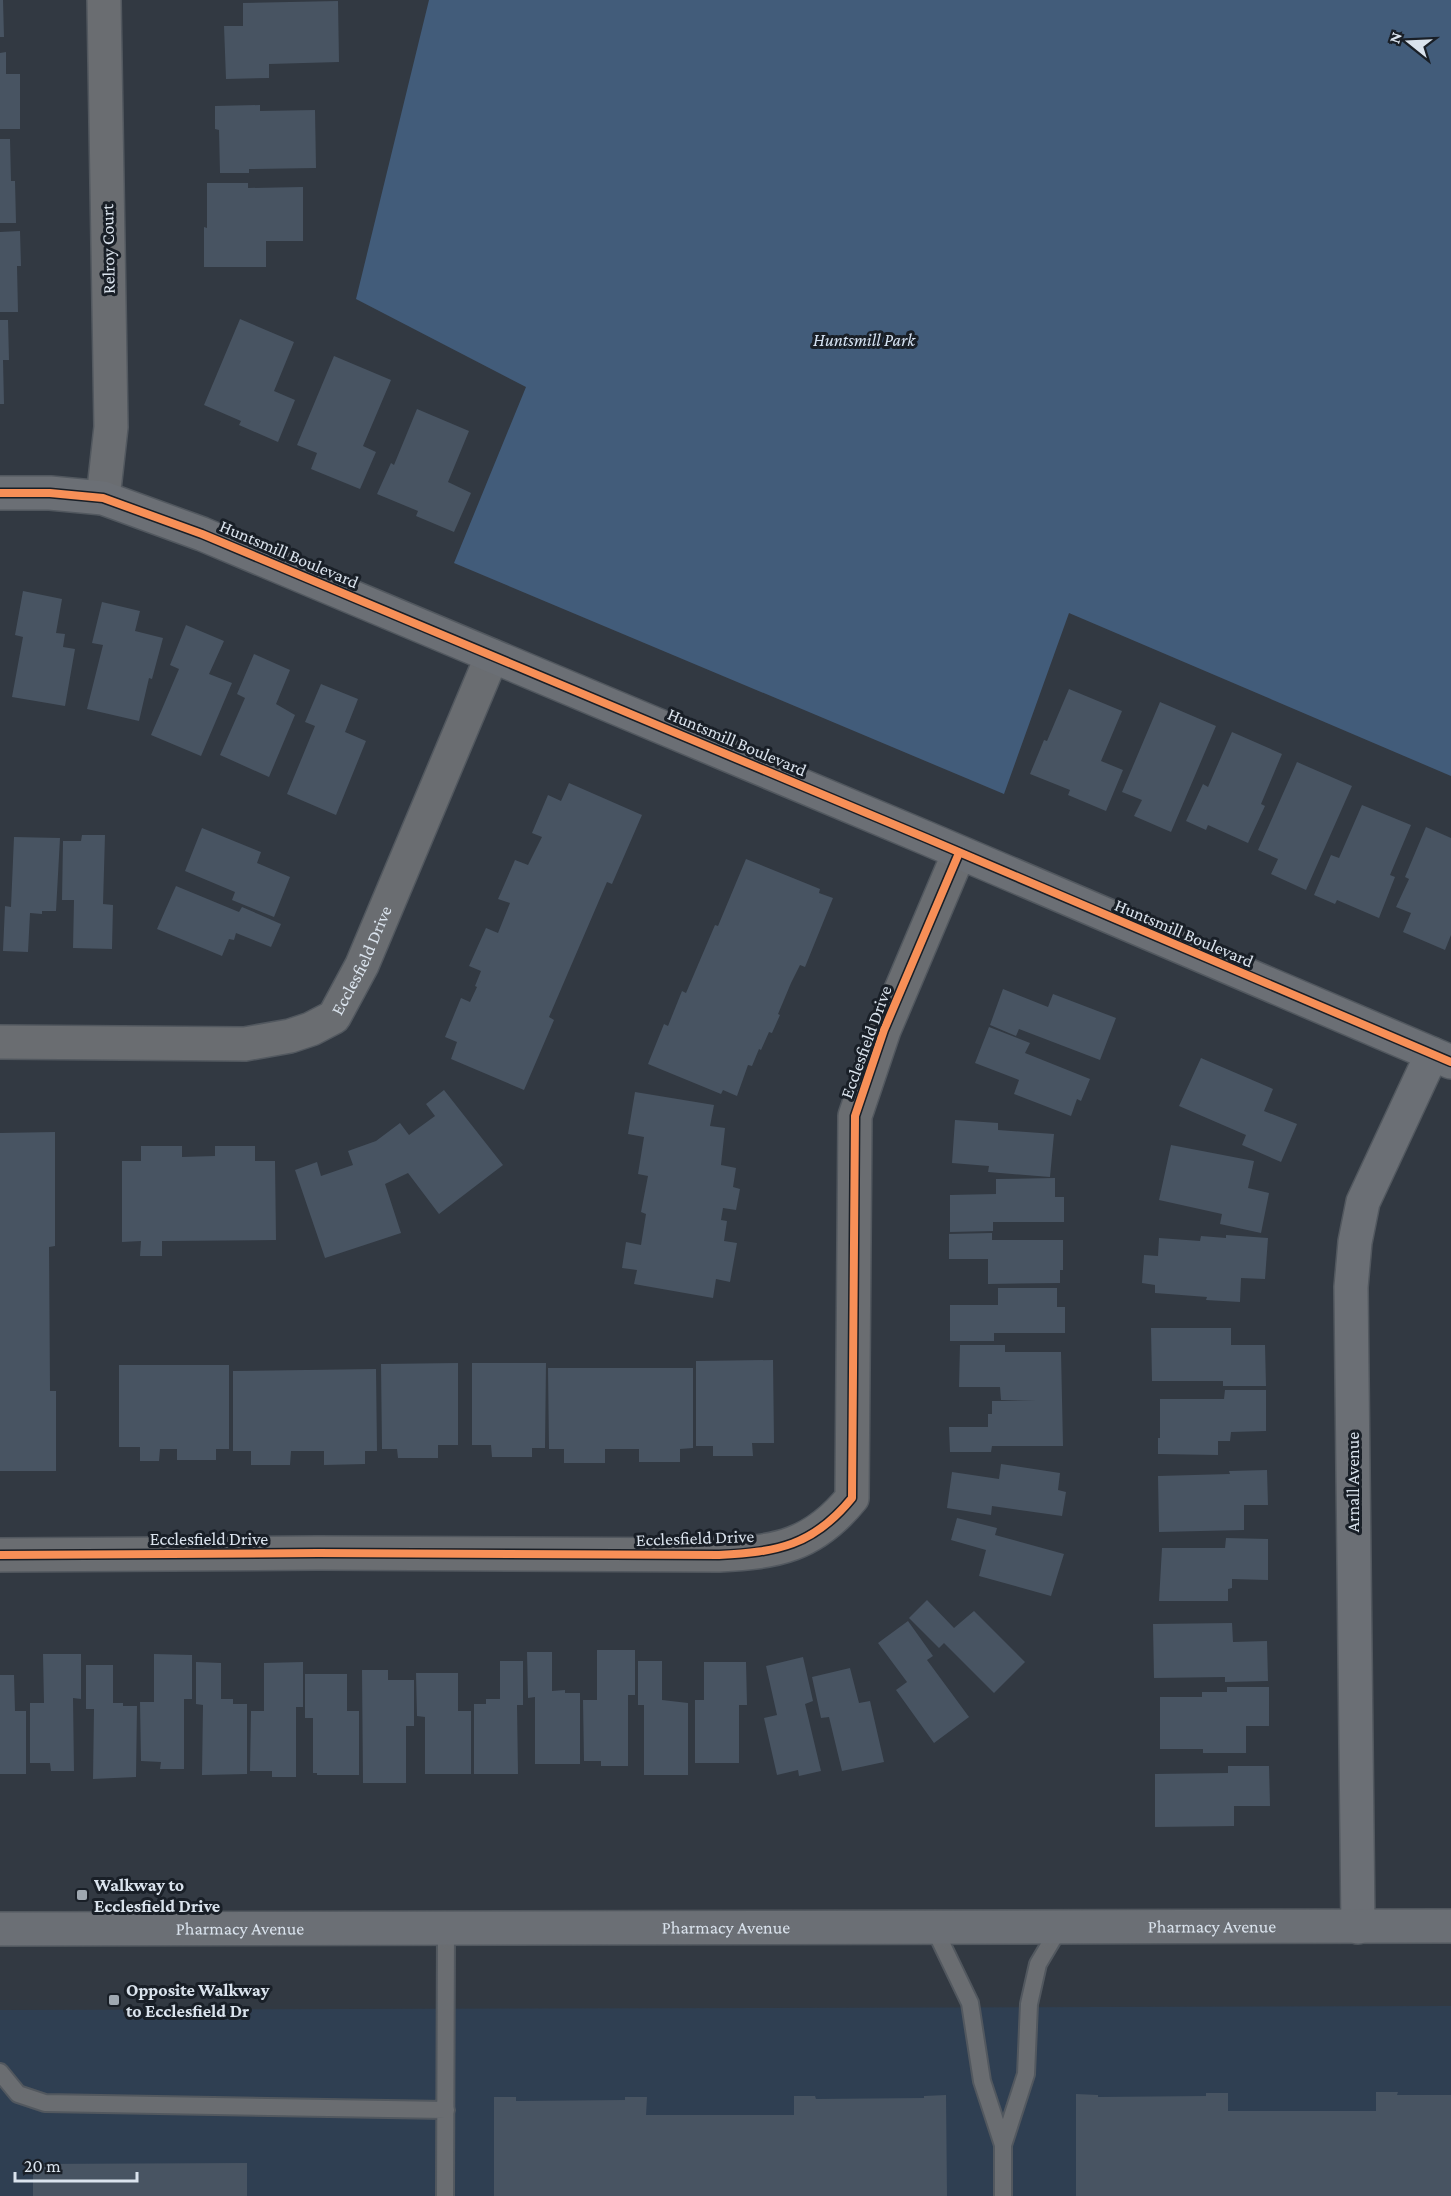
<svg xmlns="http://www.w3.org/2000/svg" width="1451" height="2196" viewBox="0 0 1451 2196" font-family="'Crimson Pro',serif">
<rect width="100%" height="100%" fill="#323942"/>
<path fill="#2f3f52" d="M1451,2006V2196H0V2010Z"/>
<path fill="#425c7a" d="M429,0H1451V776L1069,613L1004,794L454,563L526,387L356,299Z"/>
<path fill="#485462" d="M0,0H3L4,37H0Z
M338,1L339,62L269,64V78L226,79L224,26H243V3Z
M6,52V74H20V129H0V53Z
M260,105V111L315,110L316,168L249,169V173H220L219,130L215,129V106Z
M0,139H10L11,181H15L16,223H0Z
M207,183H248V188L303,187V241H266V267H204V227L207,228Z
M20,231L21,266H17L18,312H0V232Z
M240,319L294,342L274,391L295,400L278,442L239,425L241,421L204,405Z
M0,320H8L9,360H3L4,404H0Z
M334,356L391,380L363,446L376,452L360,489L311,469L317,453L297,445Z
M417,409L469,431L448,482L471,493L454,532L416,516L418,511L377,494L391,463L394,465Z
M23,591L62,599L56,633L65,634L63,647L75,649L65,706L12,697L23,637L15,635Z
M102,602L140,611L135,631L163,638L152,679L149,678L139,721L87,709L103,645L92,643Z
M186,625L224,641L209,674L232,683L201,756L151,735L179,669L170,665Z
M254,654L290,670L276,704L295,715L269,777L220,755L245,698L237,694Z
M321,684L358,699L345,732L366,741L336,815L287,794L315,726L305,722Z
M1069,689L1122,711L1101,761L1123,770L1106,811L1068,795L1070,790L1030,774L1044,740L1047,741Z
M1160,702L1216,726L1171,832L1134,816L1142,800L1122,792Z
M1232,732L1282,754L1261,804L1265,806L1248,843L1208,825L1206,830L1186,821L1203,784L1208,787Z
M1297,762L1352,786L1306,890L1271,874L1278,859L1258,850Z
M569,783L642,815L612,884L607,882L549,1017L554,1020L524,1090L451,1059L457,1042L445,1037L461,998L470,1002L477,987L475,986L481,971L469,966L486,928L498,933L510,903L498,899L515,860L528,865L542,837L532,833L548,795L561,801Z
M1362,805L1411,825L1390,875L1395,877L1379,918L1337,900L1335,904L1314,895L1331,855L1339,858Z
M1426,827L1451,838V935L1445,950L1403,932L1411,913L1396,907L1409,879L1405,877Z
M202,828L261,852L257,863L290,877L274,917L232,900L235,892L185,871Z
M82,835H105L103,904L113,905L112,949L73,948L74,900H62L63,841H81Z
M14,837L60,838L56,911H42V914L30,913L28,952L3,951L5,906L11,907Z
M746,859L820,889L819,893L833,898L805,967L800,965L791,983L778,1014L780,1015L772,1033L769,1032L761,1050L759,1049L752,1066L748,1065L737,1096L723,1090L721,1094L648,1064L664,1024L668,1026L682,991L686,993L715,925L718,926Z
M176,886L239,912L242,907L281,924L271,947L236,933L234,940L229,939L222,956L157,929Z
M1003,989L1048,1007L1053,994L1116,1018L1100,1060L1019,1029L1016,1036L990,1025Z
M989,1027L1030,1043L1025,1053L1090,1079L1081,1101L1077,1099L1071,1116L1014,1094L1019,1080L975,1063Z
M1201,1058L1273,1089L1264,1111L1297,1124L1281,1162L1242,1145L1246,1135L1179,1106Z
M444,1090L503,1165L439,1214L408,1173L385,1184L401,1233L325,1258L295,1170L317,1162L321,1176L353,1165L348,1151L376,1141L400,1123L409,1135L435,1116L426,1104Z
M635,1092L714,1105L710,1126L725,1128L721,1165L736,1168L733,1187L740,1189L736,1210L723,1208L721,1220L727,1221L724,1241L737,1243L730,1282L716,1279L713,1298L634,1284L637,1270L622,1268L626,1242L641,1245L646,1214L641,1212L648,1176L638,1174L644,1137L628,1134Z
M955,1120L998,1123V1130L1054,1134L1050,1177L988,1172L989,1166L952,1163Z
M55,1132V1246L49,1247L50,1391H56V1471H0V1133Z
M1171,1145L1254,1161L1248,1188L1269,1193L1261,1233L1220,1224L1222,1214L1159,1200Z
M141,1146H182V1157L215,1156V1146H255V1161H275L276,1240L162,1241V1256H140L141,1241L122,1242V1161H141Z
M1055,1178V1197H1064V1222H993V1231L950,1232V1195L996,1194V1179Z
M992,1233V1240H1063V1270H1060V1283L988,1284V1259H949V1234Z
M1226,1235L1268,1238L1265,1279L1241,1278L1240,1302L1206,1300L1207,1297L1155,1293V1285L1142,1283L1144,1255L1158,1256L1159,1238L1200,1241L1201,1236L1226,1238Z
M998,1288H1057V1307H1065V1333H994V1341H950V1305H998Z
M1151,1328H1231V1345H1265L1266,1386H1223V1381H1152Z
M960,1345H1005V1352H1061L1063,1446H992L991,1452H950L949,1427H988V1414H992V1401H1036L1001,1400L1000,1387H959Z
M773,1360L774,1443H752L753,1456H713V1446H696V1361Z
M458,1363V1445H438V1458H398L397,1449H382L381,1364Z
M472,1363H546L545,1448H532V1457H492L491,1445H472Z
M119,1365H229V1449H216V1460H177V1449H160L159,1461H140V1447H119Z
M548,1368H693V1448L680,1449V1462H639V1449H605V1463H564V1449H549Z
M376,1369L377,1451H365V1464L324,1465V1451H291L290,1465H251V1451H233V1371Z
M1225,1390H1266V1431L1231,1432L1230,1441H1218V1455L1158,1454V1438H1160V1399H1224Z
M1001,1464L1060,1473L1058,1490L1066,1492L1062,1516L992,1506L991,1515L947,1508L952,1472L999,1479Z
M1267,1470L1268,1505H1244V1530L1159,1532L1158,1476L1230,1474L1229,1471Z
M957,1518L997,1528L995,1535L1064,1554L1051,1596L979,1576L986,1550L951,1540Z
M1226,1538L1268,1539V1580L1232,1579V1588L1228,1589V1601H1159L1162,1548H1225Z
M927,1600L954,1628L974,1611L1025,1662L994,1693L944,1643L939,1648L909,1618Z
M908,1621L933,1656L927,1660L969,1717L934,1743L896,1690L907,1682L878,1643Z
M1232,1623L1233,1642L1267,1641L1268,1681L1225,1682V1677L1154,1678L1153,1624Z
M597,1650H635V1695H628V1766H601V1761H584L583,1700H597Z
M527,1652H552V1691L565,1690V1693H580V1764H535V1697L528,1698Z
M43,1654H81V1699L73,1698L74,1771H51L50,1763H30V1703H44Z
M154,1654L192,1655V1699H184V1769H160L161,1762L141,1761L140,1702H154Z
M803,1657L813,1701L805,1704L821,1771L799,1776L798,1770L777,1775L764,1718L777,1715L766,1666Z
M500,1661H523V1705H517L518,1774H474V1704H486V1699H500Z
M638,1661H662V1700L688,1703V1775H644V1705H638Z
M196,1662L221,1663V1699H233V1704H247V1774L202,1775L203,1705L196,1704Z
M303,1662V1707H296V1777H272V1771H250L251,1711H264V1663Z
M704,1662H746L747,1705H739V1763H695V1700H704Z
M86,1665H113V1703H123V1706H137L136,1777L93,1779L94,1709H86Z
M850,1668L859,1703L870,1701L884,1762L842,1771L829,1717L821,1718L812,1677Z
M362,1670H388V1680H414V1726H406V1783H363Z
M416,1673H458V1711H471V1774H425V1717L417,1716Z
M305,1674H347V1711H359V1775H317V1773H313V1718H305Z
M0,1675H14L15,1711H26V1774H0Z
M1227,1687H1269V1726H1246V1753H1203V1749H1160V1697H1202V1692H1227Z
M1228,1766H1269L1270,1806H1234V1826L1155,1827V1774L1228,1773Z
M1376,2092H1398L1397,2095H1451V2196H1076V2094L1098,2095V2097L1206,2096V2093H1228V2111H1376Z
M946,2095L947,2196H494V2097H516V2101L625,2100V2097H647L646,2115H794V2096H815L816,2099L924,2098V2096Z
M247,2163V2196H33V2164Z"/>
<g fill="none" stroke-linecap="round" stroke-linejoin="round">
<defs>
<path id="lane" d="M934,1928L970,2003L982,2081L1003,2145
M0,2072L18,2094L45,2103L446,2110
M445,2196L446,1928
M1003,2196V2145L1026,2074L1029,2004L1038,1964L1060,1927"/>
<g id="street">
<path d="M103,498L111,427L104,0"/>
<path id="s1" d="M0,1042L245,1044L290,1036L311,1029L334,1017L362,965L492,656"/>
<path d="M0,1555L318,1553L719,1555C777,1552 813,1546 852,1498L855,1116L884,1030L959,853"/>
</g>
<g id="secondary">
<path d="M0,493H50L103,498L202,534L926,838L1451,1062"/>
<path d="M1358,1927L1351,1287L1355,1242L1363,1202L1432,1054"/>
<path id="s2" d="M0,1929L1451,1926"/>
</g>
</defs>
<use href="#lane" stroke="#52585f" stroke-width="20"/>
<use href="#street" stroke="#52585f" stroke-width="36"/>
<use href="#secondary" stroke="#52585f" stroke-width="36"/>
<use href="#lane" stroke="#6a6d71" stroke-width="16"/>
<use href="#street" stroke="#6a6d71" stroke-width="33"/>
<use href="#secondary" stroke="#6b6f75" stroke-width="33"/>
<defs>
<path id="cycleway" d="M0,493H50L103,498L202,534L926,838L1451,1062
M0,1555L318,1553L719,1555C777,1552 813,1546 852,1498L855,1116L884,1030L959,853"/>
</defs>
<use href="#cycleway" stroke="#191f27" stroke-width="11"/>
<use href="#cycleway" stroke="#f78f57" stroke-width="8"/>
</g>
<g fill="#9fa8b1" stroke="#191f27" stroke-width="2">
<rect x="76" y="1889" width="12" height="12" rx="3"/>
<rect x="108" y="1994" width="12" height="12" rx="3"/>
</g>
<g text-anchor="middle" dominant-baseline="central" stroke-width="6" stroke-linejoin="round" paint-order="stroke">
<g font-size="18" fill="#dae3ed" stroke="#191f27">
<text transform="translate(108 249) rotate(-91)">Relroy Court</text>
<text transform="translate(289 554) rotate(23)">Huntsmill Boulevard</text>
<text transform="translate(737 742) rotate(23)">Huntsmill Boulevard</text>
<text transform="translate(1184 933) rotate(23)">Huntsmill Boulevard</text>
<text stroke="none"><textPath href="#s1" startOffset="402">Ecclesfield Drive</textPath></text>
<text transform="translate(866 1042) rotate(-70)">Ecclesfield Drive</text>
<text transform="translate(1353 1482) rotate(-90)">Arnall Avenue</text>
<text transform="translate(695 1538) rotate(-2)">Ecclesfield Drive</text>
<text x="209" y="1539">Ecclesfield Drive</text>
<text stroke="none"><textPath href="#s2" startOffset="1212">Pharmacy Avenue</textPath></text>
<text stroke="none"><textPath href="#s2" startOffset="726">Pharmacy Avenue</textPath></text>
<text stroke="none"><textPath href="#s2" startOffset="240">Pharmacy Avenue</textPath></text>
</g>
<g font-size="18" font-style="italic" fill="#d6e3f3" stroke="#191f27">
<text x="864" y="340">Huntsmill Park</text>
</g>
<g font-size="18" font-weight="bold" fill="#dae3ed" stroke="#191f27" text-anchor="start">
<text x="94" y="1885">Walkway to<tspan x="94" dy="21">Ecclesfield Drive</tspan></text>
<text x="126" y="1990">Opposite Walkway<tspan x="126" dy="21">to Ecclesfield Dr</tspan></text>
</g>
</g>
<g transform="translate(1409 42) rotate(288)" stroke="#191f27" stroke-width="4.5" paint-order="stroke">
<path d="M0-4.5L10 22L0 15L-10 22Z" fill="#dae3ed"/>
<text y="-9" font-size="16" font-weight="bold" text-anchor="middle" fill="#dae3ed">N</text>
</g>
<path d="M15 2172v9h122v-9" fill="none" stroke="#dae3ed" stroke-width="3"/>
<text x="24" y="2172" font-size="18" fill="#dae3ed" stroke="#191f27" stroke-width="4.5" paint-order="stroke">20 m</text>
</svg>
